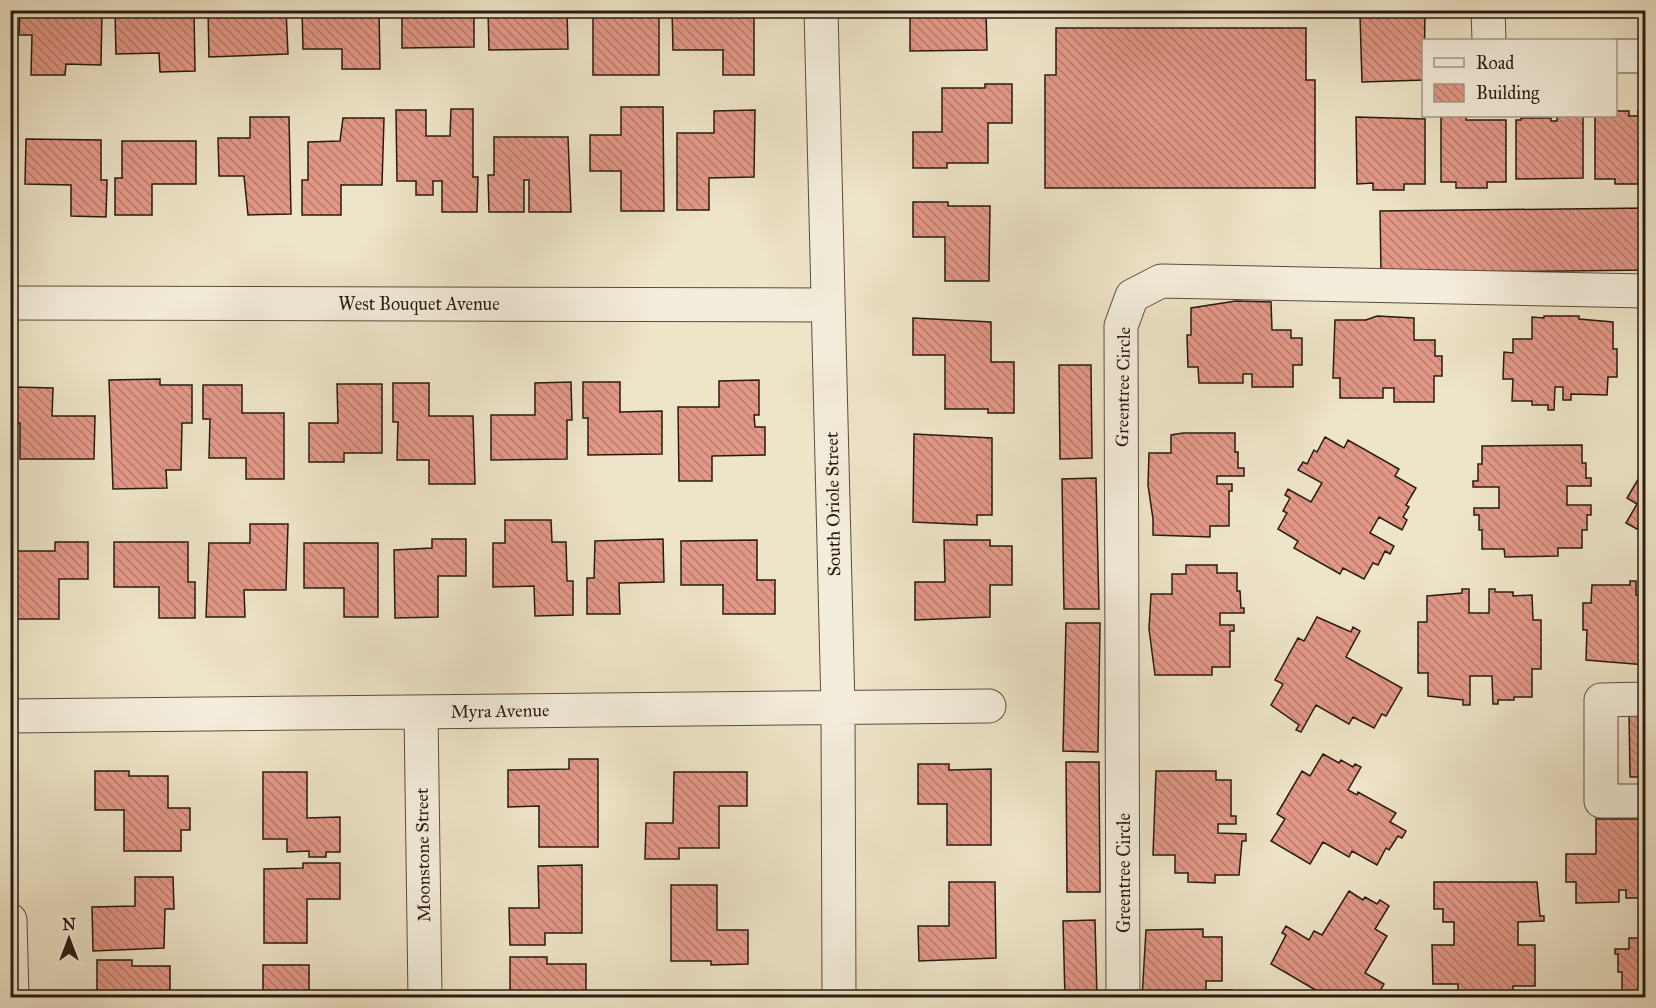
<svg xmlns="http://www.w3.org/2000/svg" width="1656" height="1008" viewBox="0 0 1656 1008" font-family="'IM FELL Great Primer',serif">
<defs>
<pattern id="building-back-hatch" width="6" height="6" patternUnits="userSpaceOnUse" patternTransform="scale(1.5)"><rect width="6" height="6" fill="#e39888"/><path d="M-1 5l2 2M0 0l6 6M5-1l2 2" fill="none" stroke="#b87b6e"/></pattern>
</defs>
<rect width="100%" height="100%" fill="#eee4c8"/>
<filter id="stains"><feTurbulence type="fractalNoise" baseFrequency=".00333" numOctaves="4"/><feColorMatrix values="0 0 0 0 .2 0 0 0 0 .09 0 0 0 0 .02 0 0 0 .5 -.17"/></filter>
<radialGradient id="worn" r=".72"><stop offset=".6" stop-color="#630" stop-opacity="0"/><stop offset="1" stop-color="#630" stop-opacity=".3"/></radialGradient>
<path fill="url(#building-back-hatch)" stroke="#291b10" stroke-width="1.5" d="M20,10H102L101,65L66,64L65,75H31L32,35H19Z
M115,10H194L195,71L160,72L159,53L116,54Z
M208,10H286L288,54L209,57Z
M302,10H379L380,69H342V49H303Z
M431,10H474V47L402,48V16H431Z
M488,10H567L568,49L489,50Z
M593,10H659V75H593Z
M672,10H754V75H723V50H673Z
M910,10H986L987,50L910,51Z
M1508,10H1574V12L1508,13Z
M1584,10H1646V11L1584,12Z
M1425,14L1424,80L1362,82L1360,16Z
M1056,28H1306V80H1315V188H1045V75H1056Z
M985,84H1012V123H988V163H947V168H913V132H942V88H985Z
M621,107H663L664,211H621V171H590V135H621Z
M451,109H473V177H478L477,212H442V181H433V195H416V181H397L396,110H426V136H450Z
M755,110L754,177L709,178V210H677V133H714V111Z
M1638,110H1646V179H1638V184H1615V179H1595V116H1616V111H1629V116H1638Z
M1441,116H1466V120H1506V182H1487V188H1456V182H1441Z
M1557,116H1583V178L1516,179V120H1521V118H1551V121H1557Z
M250,117H289L291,214L248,215L244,176H219L218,138H250Z
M1356,117L1425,119V184H1404V190H1373V183L1357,184Z
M343,118H384L382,185H341V215H302V180H308V142L340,141Z
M494,137H568L571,212H529V180H524V212H489L488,175H494Z
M26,139L101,140V180H107L106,217L71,216V185L25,184Z
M122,141H196V184H152V215H115V178H122Z
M913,202H948V206H990L989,281H945V237H913Z
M1646,208V270L1381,273L1380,211Z
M1236,301L1271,302L1272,330H1291V338H1302V365H1293V387H1252V374H1243V383H1199L1198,367H1188L1187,335H1191V308Z
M1377,316L1414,318V340H1435V356H1442V376H1434V402H1394V388H1383V398H1340V378H1333L1335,320H1366Z
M1544,316H1579V319L1613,322V349H1617V377H1608L1607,395L1571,394V400H1563V387H1555L1554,410H1548V405H1532V401H1512L1513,379H1503L1504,352L1513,353V339H1532V317L1544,318Z
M913,318L991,322V362H1014V413H988V409H945V355H913Z
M1059,365H1091L1092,458L1060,459Z
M160,379V385H192V423H182L181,470H166L167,488L113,489L109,380Z
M759,380V415H754L755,427H765V455L712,456V481H679L678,407H719V381Z
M571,382L572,420H567V459L491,460V415H535V383Z
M583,382H620V412L662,411V454L588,455V418H583Z
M393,383H429V416H473L475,484H429V460H397L398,422H393Z
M337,384H382V453H344V462H309V423H338Z
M203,385H242V413H284V479H246V458H209L210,419H203Z
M14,387L53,388L52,416H95L94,459H20V423H14Z
M1183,433H1235V452H1238V468H1244V476H1217V484H1232V491H1229V526H1210V537L1153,535V519L1148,485L1149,453H1171V435Z
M914,434L992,438V515H977V525L913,522Z
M1325,437L1344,448L1348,440L1399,469L1395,476L1416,488L1406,505L1409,507L1403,517L1407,520L1402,530L1379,517L1370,533L1394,546L1390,554L1385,551L1378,565L1373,563L1364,579L1343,568L1340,574L1294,548L1298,541L1278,529L1287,513L1283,511L1290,498L1285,495L1288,489L1311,502L1322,483L1298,470L1303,462L1307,464L1314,450L1317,452Z
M1582,445V463H1586V478H1591V486H1567V505H1591V515H1587V530H1582V548H1558V556L1505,557L1504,549H1482V530H1479V515H1474V508H1499V487H1473V481H1478V464H1482V446Z
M1646,466V534L1626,523L1637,504L1627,498Z
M1096,478L1099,609H1064L1062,479Z
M505,520H551L552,542H566L567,581H573V615L535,616L534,586L493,587V543H505Z
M250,524H288L286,590H244L245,617H206L209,543H250Z
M432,539H466V576H438V617L395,618L394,550L432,548Z
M663,539L664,582L619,583L620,614H587V578H594L595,541Z
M757,540V580H775V614H723V585H681V541Z
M944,540H990V546H1012V585H990V617L915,620V582H945Z
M55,542H88V579H59V619H17V551H55Z
M114,542H188V582H195V618H159V587H114Z
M304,543H378V617H344V588H304Z
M1186,565H1217V573H1237V591H1240L1241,608H1244V613H1220V625H1234V631H1230V667H1212V675H1155L1149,629L1151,594H1172V574H1186Z
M1645,570L1646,665L1586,660L1587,630H1583V603H1591L1592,585H1630V581H1636V595H1645Z
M1462,589H1469V613H1489V589H1495V592H1513V596L1532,595L1533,620H1541V669H1532V697H1514V700H1498V704H1493L1492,676H1470V705H1463V700L1428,696V673H1418V622H1427V596L1462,593Z
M1317,617L1351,632L1353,627L1360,631L1346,657L1402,688L1386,716L1382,714L1374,728L1353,717L1349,724L1316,705L1301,732L1296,730L1299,725L1271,705L1283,684L1275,680L1298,638L1304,641Z
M1066,623H1100L1098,752L1063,751Z
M1629,711H1646V777H1630Z
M1323,754L1339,763L1341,760L1353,767L1355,764L1361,767L1348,790L1357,795L1358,792L1396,813L1390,822L1406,831L1402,838L1398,836L1389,850L1386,848L1377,865L1352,851L1349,857L1323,842L1310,864L1271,841L1285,819L1277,814L1302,771L1310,776Z
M569,759H598V847H539V806L508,807V770L569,769Z
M1066,762H1099L1100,892H1067Z
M918,764H949V770L991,769V845H947V804H918Z
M95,771H129V776H168V808H190V830H181V851H124V810H95Z
M1156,771H1216V780H1231V816H1236V824H1218V833L1246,834V841H1242L1239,875H1215V883L1188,882V873H1175V855H1153Z
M263,772H307V818L340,817V852H326V857H309V851L287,852V839H263Z
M674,772H747V806H719V848H679V859H645L646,823H673Z
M1596,819H1644L1646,898H1626V890H1619V902L1576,903V882H1566V854H1596Z
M303,863H340V899H307V943H264V869L303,868Z
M582,865V933H545V945H510L509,908H539L538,866Z
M135,877H173L174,909H165L164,948L93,951L92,907L135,906Z
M949,882H995L996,958L919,961L918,926H949Z
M1434,882H1537L1540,916H1544V921L1518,922V945H1535V986H1513V995H1458V984H1433L1432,945H1454V922H1443V909H1434Z
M671,885H717V930H748V964L711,965V961H671Z
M1349,891L1363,900L1365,897L1377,904L1380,900L1389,906L1375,929L1387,936L1365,973L1384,984L1376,998H1329L1271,964L1286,935L1282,933L1286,926L1309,940L1314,931L1322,935Z
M1095,920L1097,998H1065L1063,921Z
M1203,929V937H1222V981H1206V990H1232V998H1142L1146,930Z
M1629,938H1646V991H1622V972H1618V954H1615V949H1629Z
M510,957H547V964H586V992H598V998H543V993H510Z
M97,960H132V966H170V998H97Z
M263,965H309V998H263Z
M957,995V998H920V996Z
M712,996H749V998H712Z"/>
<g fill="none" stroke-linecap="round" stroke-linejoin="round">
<defs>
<path id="minor" d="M821,10L838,708L839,998
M1488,10L1489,40
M1616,56H1646
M10,303L827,305
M1646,699L1601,700V801H1646
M421,712L425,998
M10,716L989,706
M10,920L12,998
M1123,998L1121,326L1132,296L1161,281L1646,291"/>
</defs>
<use href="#minor" stroke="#5a4d3e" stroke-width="35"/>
<use href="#minor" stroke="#f4eddb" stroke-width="33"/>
</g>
<g text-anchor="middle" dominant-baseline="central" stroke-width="4.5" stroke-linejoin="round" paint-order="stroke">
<g font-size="18" fill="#291b10" stroke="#f4eddb">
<text x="419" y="304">West Bouquet Avenue</text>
<text transform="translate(1123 387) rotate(-89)">Greentree Circle</text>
<text transform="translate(833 504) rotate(-91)">South Oriole Street</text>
<text transform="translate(500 711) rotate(-1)">Myra Avenue</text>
<text transform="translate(423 855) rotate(-91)">Moonstone Street</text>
<text transform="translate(1124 873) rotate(-90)">Greentree Circle</text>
</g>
</g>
<rect width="1656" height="1008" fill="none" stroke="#eee4c8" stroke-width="36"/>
<rect x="12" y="12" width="1632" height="984" fill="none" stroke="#291b10" stroke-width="3"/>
<rect x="18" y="18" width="1620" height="972" fill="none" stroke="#291b10" stroke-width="1.5"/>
<rect x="1422" y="39" width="195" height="78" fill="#f4eddb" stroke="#a3998a" stroke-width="1.5"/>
<rect x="1434" y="58" width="30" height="9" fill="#f4eddb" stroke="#a3998a" stroke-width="1.5"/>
<text x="1476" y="69" font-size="18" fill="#291b10">Road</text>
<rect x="1434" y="84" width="30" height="18" fill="url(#building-back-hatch)" stroke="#a3998a" stroke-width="1.5"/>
<text x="1476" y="99" font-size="18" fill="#291b10">Building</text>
<g transform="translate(69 939)" stroke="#f4eddb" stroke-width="4.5" paint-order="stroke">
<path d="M0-4.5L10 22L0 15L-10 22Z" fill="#291b10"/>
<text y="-9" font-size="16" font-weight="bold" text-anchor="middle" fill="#291b10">N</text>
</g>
<rect width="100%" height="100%" filter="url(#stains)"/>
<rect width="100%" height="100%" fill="url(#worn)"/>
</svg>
